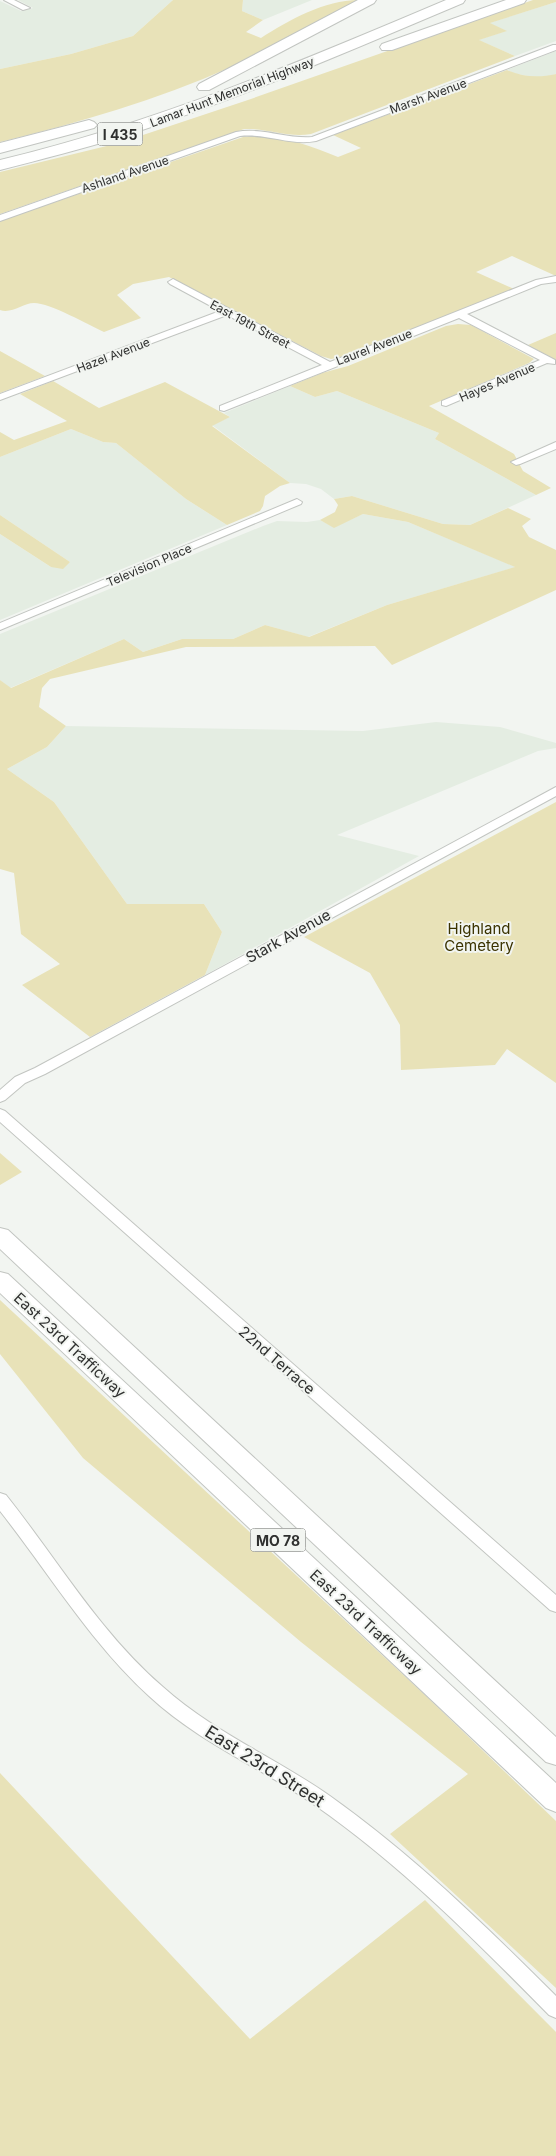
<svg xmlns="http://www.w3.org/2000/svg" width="556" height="2156" viewBox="0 0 556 2156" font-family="Inter,sans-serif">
<rect width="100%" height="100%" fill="#f2f5f1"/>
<path fill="#e4ede2" d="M18,0H173L133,36L71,54L0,69V1L21,11L33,8Z
M243,0H312L263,20L242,11Z
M556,2V41L515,56L478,40L506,31L489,23Z
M556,51V74L542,78L516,74L507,70Z
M290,386L315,397L337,391L439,433L435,439L536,495L470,525L443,524L352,496L334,499L321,489L306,484L290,483L212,425L230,417L224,413Z
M71,429L103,442L116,443L186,499L227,525L0,620V534L51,567L70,562L0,515V457Z
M363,514L408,522L516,567L387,605L308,637L265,625L233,639H182L143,652L124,639L10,688L0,680V634L263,526L277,521L307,522L320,520L334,527Z
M436,722L500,727L556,743V748L538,751L337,835L419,856L205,975L222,932L204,904H127L54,802L7,769L47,747L66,726L363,731Z"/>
<path fill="#e8e2b8" d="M173,0H243L242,11L263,20L246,32L261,38C289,20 325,0 358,0C316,22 274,47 231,67C157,100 78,123 0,142V69L71,54L133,36Z
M533,0H556V2L490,23L507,31L479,40L515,56L311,134C288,138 267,128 244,129L0,214V172L119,143L245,101Z
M507,70C523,77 539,78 556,74V276L512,256L476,272L514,289L341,357L331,359L321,356L169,277L133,284L117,295L141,318L104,332C89,325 50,303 34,303C23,303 12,314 0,310V221L243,137C275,132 309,145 338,157L361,148L333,135Z
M458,324L471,325L534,359L529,363L429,406L514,454L523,471L551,488L536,495L435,439L439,433L337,391L315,397L290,386L322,373L348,366L446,326Z
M556,333V360L528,345Z
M0,351L45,376L0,393Z
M53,381L99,408L165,382L230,417L212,426L290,483L280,486L265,496L263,506L260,511L227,525L186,499L116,443L103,442L71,429L0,457V432L14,440L67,421L20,394Z
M352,496L443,524L470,525L508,508L531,519L522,526L529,537L556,550V590L392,665L375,646L186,647L50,679L42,688L39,707L66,726L47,747L7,769L54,802L127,904H204L222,932L205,975L90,1037L22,985L60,964L21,934L14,873L0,869V680L11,688L124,639L143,652L182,639H233L265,625L309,637L387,605L515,567L408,522L363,514L334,528L320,520L335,512L338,505L334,499Z
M0,515L70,562L63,569L51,567L0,534Z
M556,802V1083L507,1049L495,1065L401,1070L400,1025L370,973L304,937Z
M0,1153L22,1172L0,1185Z
M0,1300L426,1696L556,1821V1988L390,1834L468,1774L301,1642L83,1458L0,1354Z
M0,1773L250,2039L425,1900L556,2032V2156H0Z"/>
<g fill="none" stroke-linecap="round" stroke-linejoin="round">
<defs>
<path id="street" d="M4,0H14L30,8L23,10Z
M553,45H556V50L316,141C290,146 266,133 240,136L0,221V215L236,132C262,127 286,139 312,137Z
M556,276V282L541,284L467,314L555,360V364L547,363L446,406L442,405V401L540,360L459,318L224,411L220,410V406L322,365L227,315L0,400V394L220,311L170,284L168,282L173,279L330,362L536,280Z
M556,442V449L520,464L516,465L511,462Z
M297,499L302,502L301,504L0,630V623Z
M556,787V796L45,1074L25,1083L5,1100L0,1102V1090L15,1077L35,1068Z
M0,1109L5,1111L556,1595V1612L550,1610L0,1122Z
M0,1493L6,1495C57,1559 100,1633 163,1687C213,1732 276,1758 330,1796C413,1855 485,1925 556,1996V2018L549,2015C476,1941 402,1866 316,1806C262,1768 198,1742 149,1696C90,1642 49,1573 0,1511Z"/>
<path id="primary" d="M0,1228L8,1230L556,1737V1765L546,1762L0,1249Z
M0,1272L8,1274L556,1783V1812L546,1808L0,1293Z"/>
<path id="highway" d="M358,0H376L374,3L209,90H199L197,87L199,84Z
M446,0H465L463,3C351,50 240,99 124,136C83,149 42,159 0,170V160C155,123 300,62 446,0Z
M506,0H526L524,3L392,50H382L380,47L382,44Z
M89,120L94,122L97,125L94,128L0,153V143Z"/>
</defs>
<use href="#street" stroke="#c2c5c1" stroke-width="2"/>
<use href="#primary" stroke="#c2c5c1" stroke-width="2"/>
<use href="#highway" stroke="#c2c5c1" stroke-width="2"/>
<use href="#street" fill="#fff" fill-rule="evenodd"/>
<use href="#primary" fill="#fff" fill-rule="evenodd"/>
<use href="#highway" fill="#fff" fill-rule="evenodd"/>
</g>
<g text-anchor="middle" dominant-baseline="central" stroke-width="4" stroke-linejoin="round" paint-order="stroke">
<g font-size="12" fill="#2f302f" stroke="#f2f5f1">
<text transform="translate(232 92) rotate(-21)">Lamar Hunt Memorial Highway</text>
<text transform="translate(428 96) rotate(-20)">Marsh Avenue</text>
<text transform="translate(125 174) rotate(-19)">Ashland Avenue</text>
<text transform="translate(250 324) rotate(28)">East 19th Street</text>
<text transform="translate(374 347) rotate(-21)">Laurel Avenue</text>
<text transform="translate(113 355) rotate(-21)">Hazel Avenue</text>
<text transform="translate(497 382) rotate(-23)">Hayes Avenue</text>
<text transform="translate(149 565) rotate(-23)">Television Place</text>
</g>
<g fill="#f2f5f1" stroke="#6a6b69" stroke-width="1">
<rect x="97.5" y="122.5" width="45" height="23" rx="4"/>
<rect x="250.5" y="1528.5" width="55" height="23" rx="4"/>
</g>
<g font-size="14" font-weight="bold" fill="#2f302f">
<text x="120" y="134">I 435</text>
<text x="278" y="1540">MO 78</text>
</g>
<g font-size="15" fill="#3b3300" stroke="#f2f5f1">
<text x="479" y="928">Highland<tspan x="479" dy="17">Cemetery</tspan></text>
</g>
<g font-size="15" fill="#2f302f" stroke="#f2f5f1">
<text transform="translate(288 936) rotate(-29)">Stark Avenue</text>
<text transform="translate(70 1345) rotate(43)">East 23rd Trafficway</text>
<text transform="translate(277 1360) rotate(41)">22nd Terrace</text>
<text transform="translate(366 1622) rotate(43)">East 23rd Trafficway</text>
</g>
<g font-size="18" fill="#2f302f" stroke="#f2f5f1">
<text transform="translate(265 1766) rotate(32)">East 23rd Street</text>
</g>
</g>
</svg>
